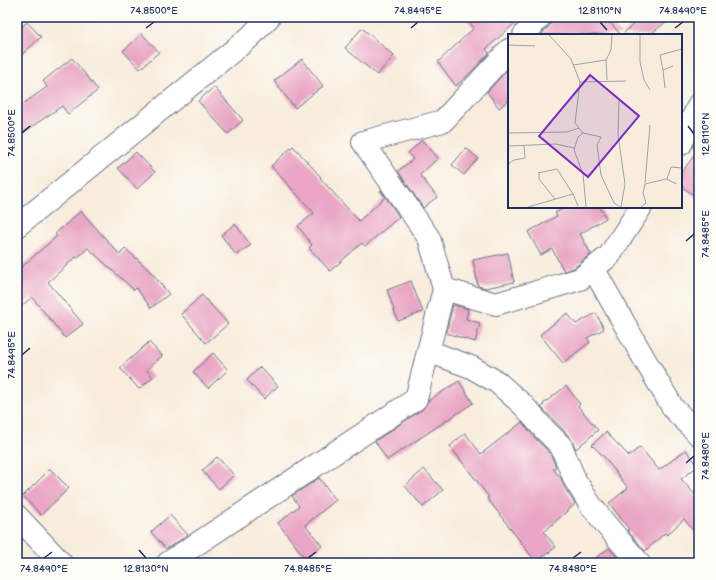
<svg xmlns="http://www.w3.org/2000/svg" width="716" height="580" viewBox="0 0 716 580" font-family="'Balsamiq Sans',sans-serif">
<rect width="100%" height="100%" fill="#fdfcf7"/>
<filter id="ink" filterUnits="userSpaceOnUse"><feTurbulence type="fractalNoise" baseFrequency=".025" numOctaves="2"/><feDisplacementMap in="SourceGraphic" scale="8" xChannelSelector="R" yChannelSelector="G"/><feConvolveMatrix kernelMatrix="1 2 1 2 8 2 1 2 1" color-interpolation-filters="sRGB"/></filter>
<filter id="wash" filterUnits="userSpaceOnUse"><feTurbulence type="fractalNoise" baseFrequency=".012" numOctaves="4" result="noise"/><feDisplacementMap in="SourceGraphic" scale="16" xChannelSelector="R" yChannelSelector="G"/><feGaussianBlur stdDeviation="0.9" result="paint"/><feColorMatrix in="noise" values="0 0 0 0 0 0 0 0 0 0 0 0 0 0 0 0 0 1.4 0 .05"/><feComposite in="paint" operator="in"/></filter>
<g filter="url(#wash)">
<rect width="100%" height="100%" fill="#f8eddd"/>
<g id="blocks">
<path fill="#e9a6c4" d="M464,17H522L486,49L489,53L469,74L456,86L438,62L474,28Z
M552,17H605L621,35H541L550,25L552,20Z
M641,17H673L649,35H622Z
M27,22L41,37L17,59V31Z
M362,28L394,56L377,75L345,48Z
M142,34L159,52L140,69L123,51Z
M72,58L98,90L68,114L62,106L17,137V108L47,87L43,81Z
M302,59L323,86L295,108L274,81Z
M506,71L509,74V100L499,108L487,92Z
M214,87L243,120L228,134L198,101Z
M422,140L438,158L420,175L437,197L423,208L398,171L413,159L408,153Z
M293,146L321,177L320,178L359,221L385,197L380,191L381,190L399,217L365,246L362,243L330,271L309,248L312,245L298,226L314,213L271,166Z
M466,148L478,158L464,175L452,165Z
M699,149V199L681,186V173Z
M136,152L155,172L137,189L118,168Z
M566,207H600L606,218L580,234L591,254L574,268L564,271L552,249L541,255L528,232L557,216L555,213Z
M81,211L120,255L125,248L151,272L169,294L151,308L136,288L134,290L88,248L77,258L76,257L48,282L83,324L65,338L32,297L17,310V271L57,236L55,234Z
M235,224L251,245L236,255L221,235Z
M508,253L514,282L486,288L478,286L473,260Z
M411,281L423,312L398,321L387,290Z
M202,295L228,324L206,343L181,314Z
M453,305L468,309L466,319L480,323L475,342L446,333Z
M567,313L576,324L596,313L604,329L587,338L590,342L563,363L540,335Z
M149,342L162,356L146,370L153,377L139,389L120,368Z
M213,353L228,370L208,388L193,372Z
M260,367L278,386L264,399L247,380Z
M459,381L473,403L387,460L375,441L423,409L428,401Z
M566,386L580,404L578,406L598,430L576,449L570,437L541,407L544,405L543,404Z
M522,422L534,437L550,453L556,467L553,469L561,478L564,487L575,504L544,532L556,547L536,562L487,498L489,497L450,446L465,433L481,454Z
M606,432L629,456L640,447L659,470L686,450L698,466L681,479L699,499V538L684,519L667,535L665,533L645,551L627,530L629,529L609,503L628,488L605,458L592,445Z
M217,457L234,475L219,489L202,471Z
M50,469L69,488L41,515L23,496Z
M424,469L443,490L423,507L405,486Z
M319,478L336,500L305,525L322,546L305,558L278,523L299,506L292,496Z
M170,515L188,535L166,549L151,532Z
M609,548L622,563H589Z"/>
</g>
</g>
<g filter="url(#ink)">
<use href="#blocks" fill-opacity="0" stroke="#68728a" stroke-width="1"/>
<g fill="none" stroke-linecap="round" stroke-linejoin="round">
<defs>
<path id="minor" d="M524,35L540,17
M681,144L699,104
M17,226L250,37L269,17
M593,268L642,355L673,408L699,435
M444,289L429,238L363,142L443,121L509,50
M428,351L471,367L497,382L523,405L543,428L561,446L575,480L590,504L607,526L639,563
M17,516L61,563
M168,563L416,399L444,289L496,304L580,279L609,256L641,207"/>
</defs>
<use href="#minor" stroke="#68728a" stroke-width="24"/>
<use href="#minor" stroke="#fff" stroke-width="22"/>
</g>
</g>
<path fill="none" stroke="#1b2f5e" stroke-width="1.5" d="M600,22L607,30M146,28L154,22M411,28L418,22M675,28L683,22M688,126L694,134M22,133L30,126M686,241L694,234M22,355L30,348M686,463L694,456M139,550L146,558M44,558L52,552M308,558L316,552M573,558L581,552"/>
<g transform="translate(508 34)">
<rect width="174" height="174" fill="#f8eddd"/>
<path fill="none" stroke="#a0a1aa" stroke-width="1" d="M41,1L63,25L72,48L67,89L75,99L70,103L66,116L75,140L78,173M132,1V28L136,46L142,56M0,11L27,12M65,31L98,26M165,32L155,36L152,21L174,15M155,36L157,54M99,46L98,26L103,16L104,1M72,48L118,47M111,67L110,101L117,150L113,173M0,99L59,98L71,94M75,99L93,103L89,111L93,141L106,169L112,173M0,112L48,110L66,114M0,130L6,126L17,124L16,111M31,138V145L47,165M159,145L163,133L174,134M137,149L142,91M65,160L70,172M20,173L65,160L49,135L30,139M133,173L138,169L135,159L137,150L158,145L169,150"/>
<path fill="#7b2cbf" fill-opacity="0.15" stroke="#7b2cbf" stroke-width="2" d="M82,41L131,82L80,143L31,102Z"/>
<rect width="174" height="174" fill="none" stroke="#1b2f5e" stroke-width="2"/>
</g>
<rect width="716" height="580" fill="none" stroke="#fdfcf7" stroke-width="44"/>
<rect x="22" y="22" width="672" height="536" fill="none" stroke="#1b2f5e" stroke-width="1.5"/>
<g font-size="10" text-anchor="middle" fill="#1b2f5e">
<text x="154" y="14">74.8500°E</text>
<text x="418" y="14">74.8495°E</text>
<text x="600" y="14">12.8110°N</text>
<text x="683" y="14">74.8490°E</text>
<text transform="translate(11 133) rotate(-90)" y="4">74.8500°E</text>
<text transform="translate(705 134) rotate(-90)" y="4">12.8110°N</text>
<text transform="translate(705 234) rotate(-90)" y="4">74.8485°E</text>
<text transform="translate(11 355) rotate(-90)" y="4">74.8495°E</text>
<text transform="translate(705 456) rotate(-90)" y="4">74.8480°E</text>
<text x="44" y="572">74.8490°E</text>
<text x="146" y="572">12.8130°N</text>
<text x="308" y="572">74.8485°E</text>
<text x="573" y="572">74.8480°E</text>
</g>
</svg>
